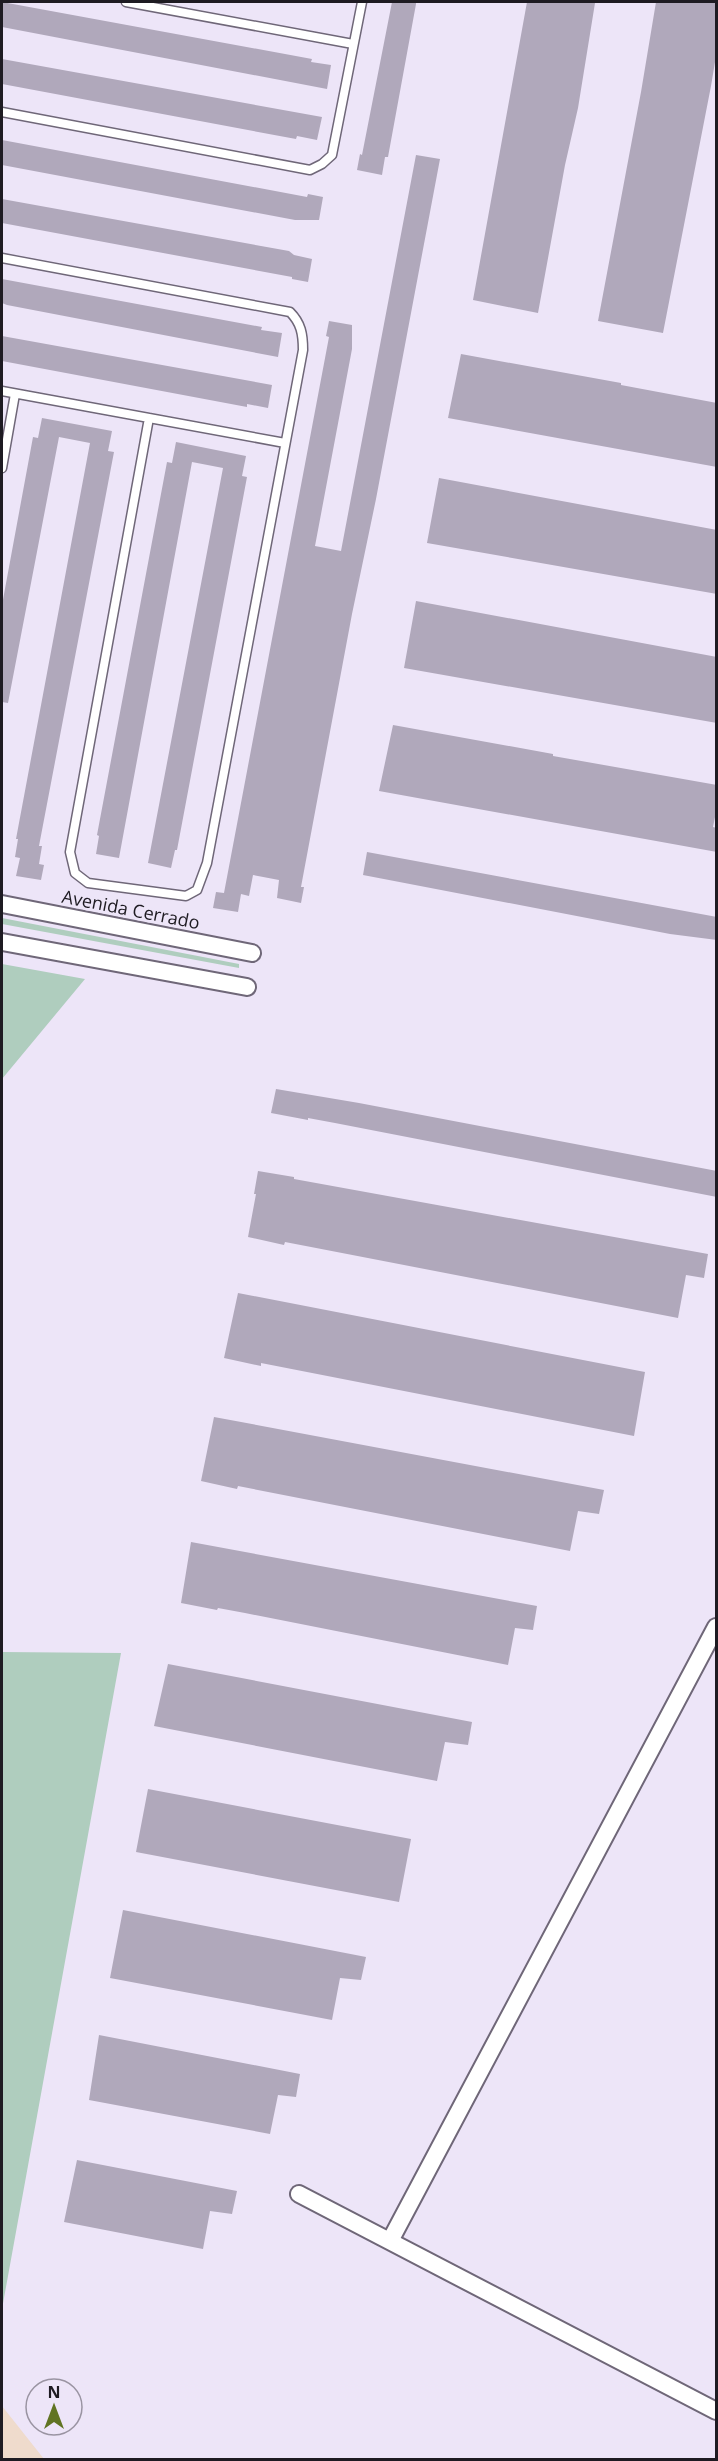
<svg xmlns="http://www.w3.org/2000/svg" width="718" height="2461" viewBox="0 0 718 2461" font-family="'Open Sans',sans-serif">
<rect width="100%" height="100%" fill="#ede5f8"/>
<path fill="#efdbcc" d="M2,2406L44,2459H2Z"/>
<path fill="#afcdbe" d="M2,918L239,964V968L2,924Z
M2,964L85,979L2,1079Z
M2,1652L121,1653L2,2309Z"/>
<path fill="#b0a8bb" d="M2,2L312,59L311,62L331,65L327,89L2,27Z
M392,2H416V4L388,157H385L382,175L357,170L360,154L362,155Z
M527,2L595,3L578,108L565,165L538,313L473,300Z
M656,2H717V50L711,86L663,333L598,321L641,92Z
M2,59L322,117L317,140L297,136L296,139L2,84Z
M2,140L307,197L308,194L323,197L319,220H295L2,165Z
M416,155L440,159L376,499L352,614L301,887H304L301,903L277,898L279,880L253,875L249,896L241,894L238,912L213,908L216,892L224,893L329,337L326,336L329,321L352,325V349L315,546L341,551Z
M2,199L289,251L294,255L312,259L308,282L292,279V277L2,223Z
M2,279L262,327L261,330L282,333L278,357L7,305L2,303Z
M2,336L272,385L268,408L247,404V407L2,361Z
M461,354L621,383V385L717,403V467L448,418Z
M42,418L112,431L108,451L114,452L39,846H42L39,864L44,865L41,880L16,876L20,858L15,857L18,839H16L90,443L59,437L8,703L2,702V605L33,437L38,438Z
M176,442L246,456L242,476L247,477L177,850H175L171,868L148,863L223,468L192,462L119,858L96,854L99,836L97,835L167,462L172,463Z
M439,478L717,530V594L427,543Z
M416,601L717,657V723L404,668Z
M393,725L553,754V756L717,785V807L713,827L717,828V852L379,791Z
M367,852L717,917V940L670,934L363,875Z
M276,1089L359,1103L717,1171V1197L335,1123L308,1118V1120L271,1113Z
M258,1171L294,1177V1179L708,1254L704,1278L686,1275L678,1318L311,1247L285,1242L284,1245L248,1237L256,1194H254Z
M238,1293L645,1372L634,1436L261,1363V1366L224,1358Z
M214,1417L604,1490L599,1514L578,1511L570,1551L238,1486L237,1489L201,1481Z
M191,1542L537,1606L533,1630L515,1628L508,1665L245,1613L218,1608L217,1610L181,1603Z
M168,1664L472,1722L468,1745L445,1742L437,1781L154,1726Z
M148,1789L411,1839L399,1902L136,1852Z
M123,1910L366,1957L361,1980L340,1978L332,2020L110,1978Z
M99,2035L300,2074L296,2097L278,2095L270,2134L89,2100Z
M77,2160L237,2191L232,2214L210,2211L203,2249L64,2222Z"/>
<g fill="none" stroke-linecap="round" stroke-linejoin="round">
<defs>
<path id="lane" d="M126,2L353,44
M2,112L310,170L322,164L332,155L362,2
M2,258L290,312C301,323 303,334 303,350L207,863L197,890L186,896L88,883L75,873L70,852L149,418
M2,391L285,443
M2,468L15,394"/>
<path id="street" d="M2,904L252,953
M2,942L247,987
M299,2194L716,2411
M390,2241L716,1627"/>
</defs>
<use href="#lane" stroke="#6f6778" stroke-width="11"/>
<use href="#street" stroke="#6f6778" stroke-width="20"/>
<use href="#lane" stroke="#fff" stroke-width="8"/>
<use href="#street" stroke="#fff" stroke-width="16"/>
</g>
<g text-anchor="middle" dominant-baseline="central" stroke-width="5" stroke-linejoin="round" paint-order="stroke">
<g font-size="18" fill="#1e1b22" stroke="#ede5f8">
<text transform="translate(131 909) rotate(11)">Avenida Cerrado</text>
</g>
</g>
<rect width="718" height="2461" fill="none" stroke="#1e1b22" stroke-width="6"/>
<g transform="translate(54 2407)"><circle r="28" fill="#ede5f8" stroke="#9a94a2" stroke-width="1.5"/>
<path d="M0-4.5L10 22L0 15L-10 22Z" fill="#617423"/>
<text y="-9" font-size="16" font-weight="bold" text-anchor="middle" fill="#1e1b22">N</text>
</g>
</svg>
